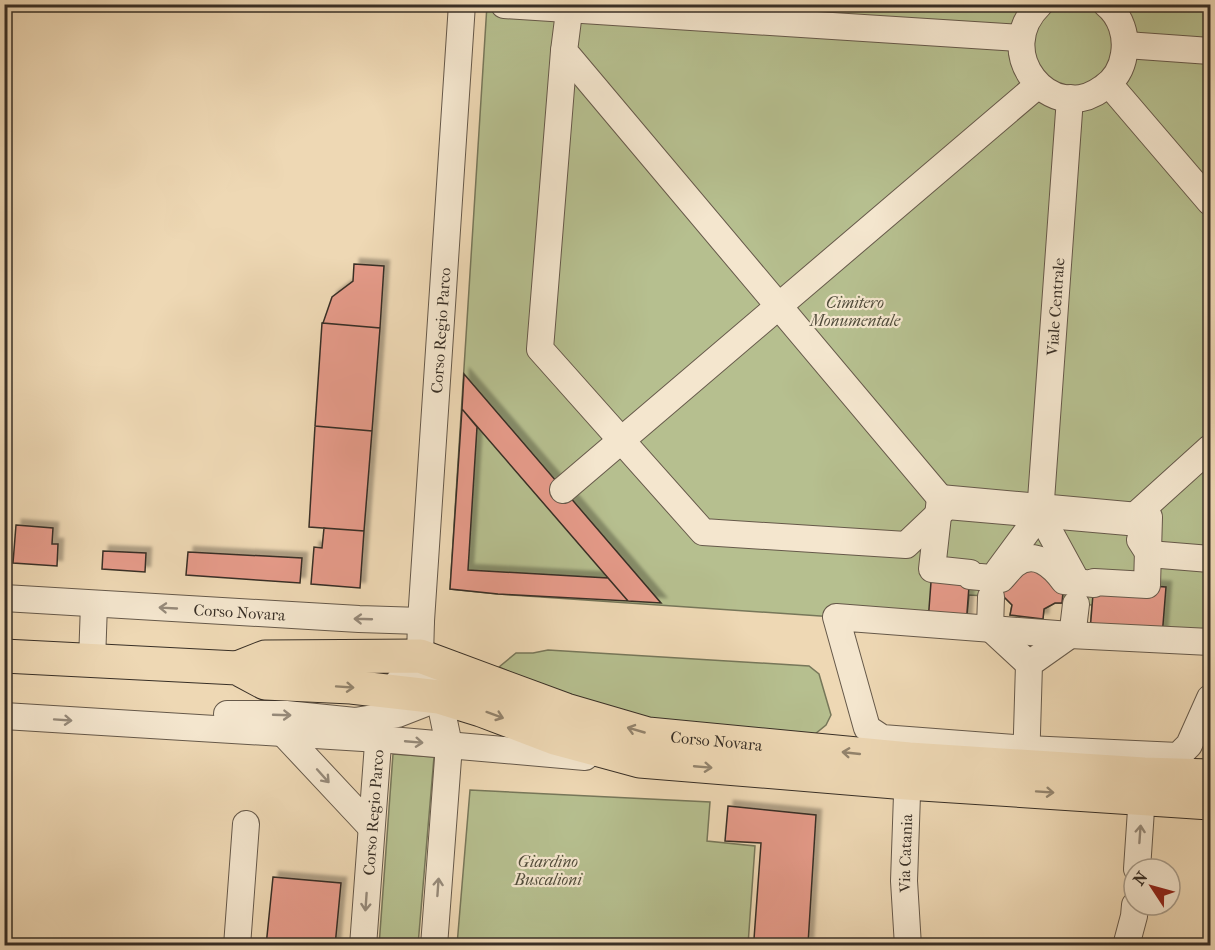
<svg xmlns="http://www.w3.org/2000/svg" width="1215" height="950" viewBox="0 0 1215 950" font-family="'IM FELL French Canon',serif">
<defs>
<filter id="shadow"><feDropShadow dx="5.5" dy="-5.5" stdDeviation="1.5" flood-color="#0004"/></filter>
</defs>
<rect width="100%" height="100%" fill="#eed8b4"/>
<filter id="stains"><feTurbulence type="fractalNoise" baseFrequency=".00333" numOctaves="4"/><feColorMatrix values="0 0 0 0 .2 0 0 0 0 .09 0 0 0 0 .02 0 0 0 .5 -.17"/></filter>
<radialGradient id="worn" r=".72"><stop offset=".6" stop-color="#630" stop-opacity="0"/><stop offset="1" stop-color="#630" stop-opacity=".3"/></radialGradient>
<path fill="#b6bf8f" stroke="#77775a" stroke-width="1.5" d="M487,5H1210V640L1090,631L1092,605L1055,603L1044,609L1043,619L1010,615L1012,605L1004,597L969,595L966,626L498,594L450,589Z
M548,650L809,666L819,674L831,715L826,725L815,734L683,727L592,708L499,667L516,653H533Z
M393,754L434,757L418,945L379,946Z
M470,790L710,802L707,841L755,846L748,945H457Z"/>
<path fill="#e69b8a" stroke="#382f26" stroke-width="1.5" filter="url(#shadow)" d="M354,264L384,266L380,328L323,323L332,297L353,281Z
M322,323L380,328L372,431L315,426Z
M464,374L661,603L628,601L462,409Z
M462,409L477,427L468,570L608,578L628,601L498,594L450,589Z
M315,426L372,431L364,531L309,527Z
M16,525L53,528L52,544H58L57,566L13,563Z
M324,528L364,531L360,588L311,584L314,547L322,548Z
M103,551L146,553L145,572L102,569Z
M188,552L302,558L300,583L186,575Z
M1013,566L1054,568L1064,581L1062,603H1055L1044,609L1043,619L1010,615L1012,605L1004,597H1000Z
M932,569L970,573L966,626L928,622Z
M1094,582L1166,587L1162,637L1090,631Z
M728,806L816,815L808,944L754,939L761,843L725,841Z
M273,877L341,883L335,946H266Z
M1210,894V946H1207Z"/>
<g fill="none" stroke-linecap="round" stroke-linejoin="round">
<defs>
<g id="minor">
<path d="M570,4L564,51L947,506L1128,522L1210,448"/>
<path d="M1040,4C990,52 1051,127 1103,88C1115,80 1122,68 1124,54C1127,36 1121,16 1106,4"/>
<path d="M504,5L1020,38"/>
<path d="M1126,45L1210,51"/>
<path d="M564,51L540,349L703,532L906,545L947,506"/>
<path d="M1109,84L1210,202"/>
<path d="M563,490L1038,85"/>
<path d="M940,498L1149,517L1147,585L1094,582V584L1064,581C1053,566 1035,549 1015,564C1010,568 1006,574 1001,579L970,576V573L932,569Z"/>
<path id="s1" d="M1040,514L1070,98"/>
<path d="M1040,514L1076,580"/>
<path d="M1140,540L1149,554L1210,559"/>
<path d="M998,571L1040,514"/>
<path d="M991,597L990,628L1029,664"/>
<path id="s2" d="M4,598L359,619L421,621"/>
<path d="M1210,642L1070,635L836,617L867,728L882,738L1027,749L1178,756L1189,745L1210,698"/>
<path d="M92,661L94,604"/>
<path d="M227,714H286L355,721L398,714L439,698"/>
<path d="M4,716L379,739L585,757"/>
<path d="M283,733L371,827"/>
<path d="M1026,767L1029,664L1070,635L1073,629L1076,604"/>
<path d="M1137,869L1143,780"/>
<path d="M237,946L246,824"/>
<path id="s3" d="M363,946L380,717L390,692L420,656"/>
<path id="s4" d="M434,946L449,745L439,697L420,656L421,621L462,4"/>
<path id="s5" d="M908,946L904,881L908,766"/>
<path d="M1126,946L1134,916L1135,905"/>
</g>
<g id="major">
<path d="M4,656L237,668L265,683L351,687L439,697L481,710L555,738L640,761L907,783L1210,803"/>
<path id="s6" d="M237,668L265,657L420,656L566,710L648,734L909,759L1144,774L1210,776"/>
</g>
</defs>
<use href="#minor" stroke="#66594a" stroke-width="28"/>
<use href="#major" stroke="#382f26" stroke-width="35"/>
<use href="#minor" stroke="#f4e6ce" stroke-width="26"/>
<use href="#major" stroke="#eed8b4" stroke-width="33"/>
</g>
<defs><path id="oneway-shaft" d="M-6 0H5M1.5-3L5.5 0L1.5 3" fill="none" stroke-width="1.6" stroke-linecap="round" stroke-linejoin="round" transform="scale(1.5)"/></defs>
<g stroke="#968a7a">
<use href="#oneway-shaft" transform="translate(168 608) rotate(-177)"/>
<use href="#oneway-shaft" transform="translate(363 619) rotate(-178)"/>
<use href="#oneway-shaft" transform="translate(282 715) rotate(2)"/>
<use href="#oneway-shaft" transform="translate(63 720) rotate(4)"/>
<use href="#oneway-shaft" transform="translate(414 742) rotate(5)"/>
<use href="#oneway-shaft" transform="translate(323 776) rotate(48)"/>
<use href="#oneway-shaft" transform="translate(1140 834) rotate(-86)"/>
<use href="#oneway-shaft" transform="translate(438 887) rotate(-86)"/>
<use href="#oneway-shaft" transform="translate(366 902) rotate(94)"/>
</g>
<g stroke="#93846d">
<use href="#oneway-shaft" transform="translate(345 687) rotate(4)"/>
<use href="#oneway-shaft" transform="translate(495 715) rotate(20)"/>
<use href="#oneway-shaft" transform="translate(636 730) rotate(-164)"/>
<use href="#oneway-shaft" transform="translate(851 753) rotate(-174)"/>
<use href="#oneway-shaft" transform="translate(703 767) rotate(5)"/>
<use href="#oneway-shaft" transform="translate(1045 792) rotate(4)"/>
</g>
<g text-anchor="middle" dominant-baseline="central" stroke-width="4.5" stroke-linejoin="round" paint-order="stroke">
<g font-size="16" font-style="italic" fill="#514c3b" stroke="#f4e6ce">
<text x="855" y="302">Cimitero<tspan x="855" dy="18">Monumentale</tspan></text>
<text x="548" y="861">Giardino<tspan x="548" dy="18">Buscalioni</tspan></text>
</g>
<g font-size="16" fill="#382f26" stroke="#f4e6ce">
<text stroke="none"><textPath href="#s1" startOffset="208">Viale Centrale</textPath></text>
<text stroke="none"><textPath href="#s4" startOffset="622">Corso Regio Parco</textPath></text>
<text stroke="none"><textPath href="#s2" startOffset="236">Corso Novara</textPath></text>
<text stroke="none"><textPath href="#s6" startOffset="495">Corso Novara</textPath></text>
<text stroke="none"><textPath href="#s3" startOffset="134">Corso Regio Parco</textPath></text>
<text stroke="none"><textPath href="#s5" startOffset="93">Via Catania</textPath></text>
</g>
</g>
<rect width="1215" height="950" fill="none" stroke="#eed8b4" stroke-width="24"/>
<rect x="6" y="6" width="1203" height="938" fill="none" stroke="#382f26" stroke-width="3"/>
<rect x="12" y="12" width="1191" height="926" fill="none" stroke="#382f26" stroke-width="1.5"/>
<g transform="translate(1152 887) rotate(306)"><circle r="28" fill="#f4e6ce" stroke="#a99d8b" stroke-width="1.5"/>
<path d="M0-4.5L10 22L0 15L-10 22Z" fill="#8f2418"/>
<text y="-9" font-size="16" font-weight="bold" text-anchor="middle" fill="#382f26">N</text>
</g>
<rect width="100%" height="100%" filter="url(#stains)"/>
<rect width="100%" height="100%" fill="url(#worn)"/>
</svg>
